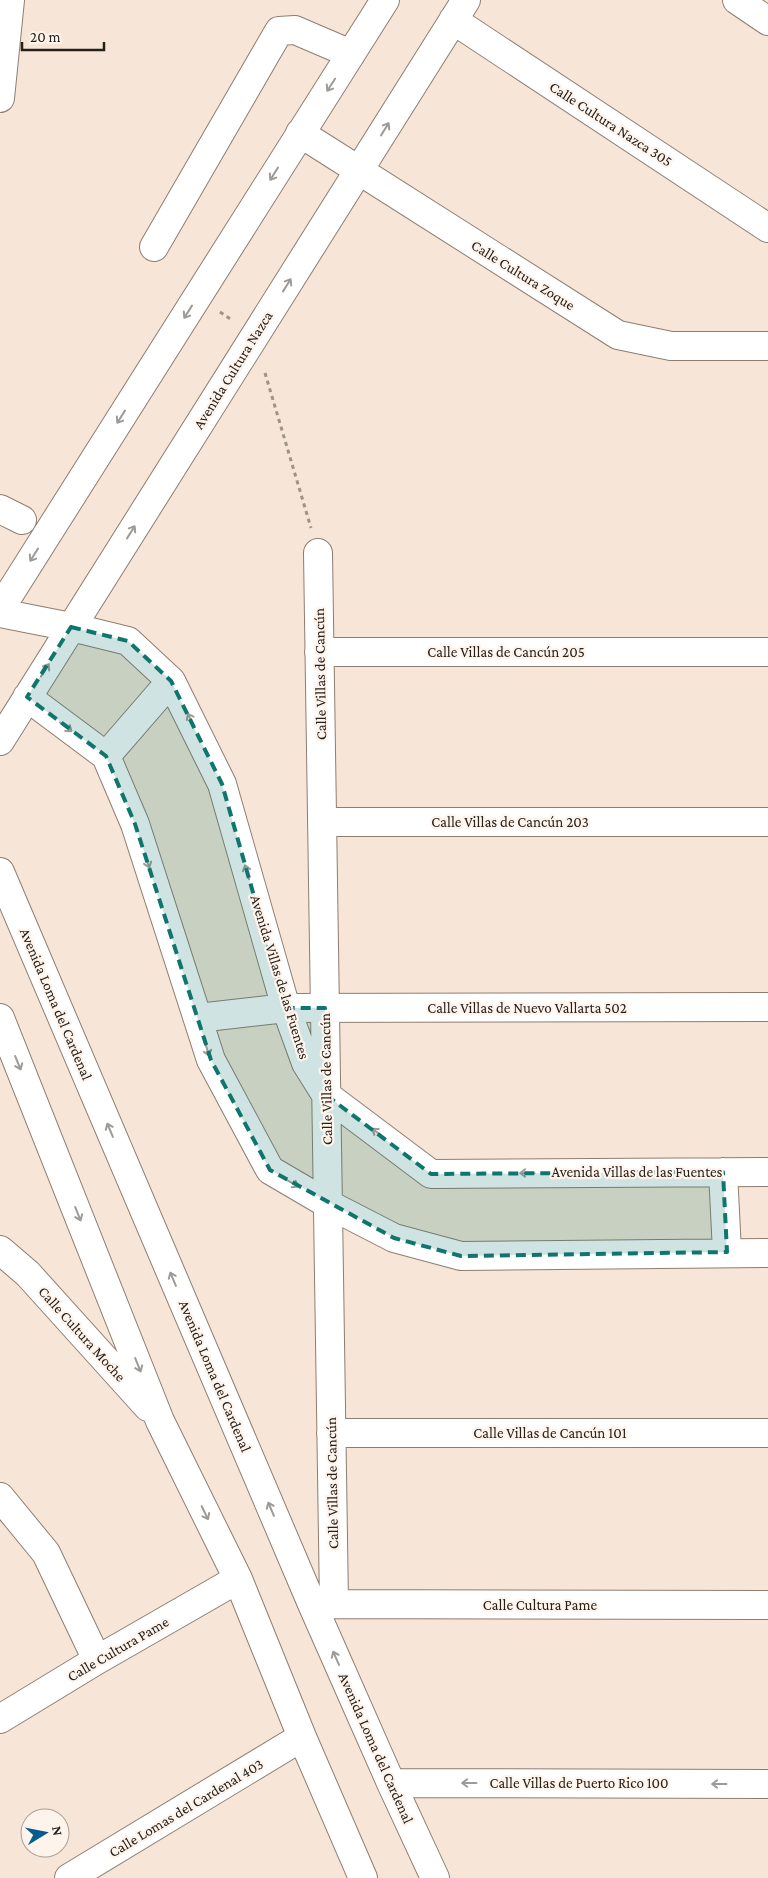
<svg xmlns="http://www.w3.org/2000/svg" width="768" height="1878" viewBox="0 0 768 1878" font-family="'Crimson Pro',serif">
<rect width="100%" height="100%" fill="#f7e6d7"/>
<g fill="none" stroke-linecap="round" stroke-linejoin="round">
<defs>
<path id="minor" d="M737,0L768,21
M453,20L768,228
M0,98L10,0
M300,133L618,335L671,346H768
M154,247L279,31L295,30L351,54
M0,509L22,520
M318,553L334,1604
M0,609L385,0
M0,613L71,627L128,641L171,681L222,784L286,1008L306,1063L326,1095L431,1174L768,1172
M319,652H768
M27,697L106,756L135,824L211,1060L270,1170L328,1204L394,1238L461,1256L768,1253
M0,741L466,0
M106,756L171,681
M322,822H768
M0,872L312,1604L391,1783L435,1878
M0,1018L160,1421L238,1579L302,1737L363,1878
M198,1018L286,1008L768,1007
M723,1172L727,1252
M0,1250L28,1274L148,1407
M331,1433H768
M0,1497L46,1553L97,1660
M317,1604L768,1605
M0,1719L97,1660L238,1579
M391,1783L768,1784
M69,1878L302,1737"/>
</defs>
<use href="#minor" stroke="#8d7e71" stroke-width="30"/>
<path stroke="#9f9388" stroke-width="3" stroke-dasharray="4 4" stroke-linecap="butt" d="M220,312L232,320
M265,373L311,528"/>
<use href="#minor" stroke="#fff" stroke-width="28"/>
</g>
<defs><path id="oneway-shaft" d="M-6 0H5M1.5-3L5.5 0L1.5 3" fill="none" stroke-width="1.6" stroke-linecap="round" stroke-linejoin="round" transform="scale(1.25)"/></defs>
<g stroke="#9d9b98">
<use href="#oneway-shaft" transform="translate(331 85) rotate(123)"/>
<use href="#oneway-shaft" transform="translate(385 129) rotate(-58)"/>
<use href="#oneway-shaft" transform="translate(274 174) rotate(122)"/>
<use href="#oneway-shaft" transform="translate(287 285) rotate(-58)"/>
<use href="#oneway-shaft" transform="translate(188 312) rotate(122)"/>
<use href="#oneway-shaft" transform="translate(121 417) rotate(122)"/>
<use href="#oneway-shaft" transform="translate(131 532) rotate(-58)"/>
<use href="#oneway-shaft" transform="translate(34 555) rotate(122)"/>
<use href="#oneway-shaft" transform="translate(45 670) rotate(-58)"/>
<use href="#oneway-shaft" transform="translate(191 720) rotate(-116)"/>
<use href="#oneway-shaft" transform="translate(66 727) rotate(37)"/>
<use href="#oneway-shaft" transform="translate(147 861) rotate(72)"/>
<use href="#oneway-shaft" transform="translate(247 872) rotate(-106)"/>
<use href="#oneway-shaft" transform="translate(207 1049) rotate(73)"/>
<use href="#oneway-shaft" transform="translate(18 1063) rotate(68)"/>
<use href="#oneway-shaft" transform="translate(110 1130) rotate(-113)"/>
<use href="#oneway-shaft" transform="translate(378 1133) rotate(-143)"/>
<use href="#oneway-shaft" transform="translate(527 1173) rotate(180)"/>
<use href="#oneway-shaft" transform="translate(292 1183) rotate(30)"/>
<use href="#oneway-shaft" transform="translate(78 1214) rotate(68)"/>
<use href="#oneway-shaft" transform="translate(173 1279) rotate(-113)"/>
<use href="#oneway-shaft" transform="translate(138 1365) rotate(68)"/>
<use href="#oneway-shaft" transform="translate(271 1509) rotate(-113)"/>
<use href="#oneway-shaft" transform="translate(205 1513) rotate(64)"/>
<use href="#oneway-shaft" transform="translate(336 1658) rotate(-114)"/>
<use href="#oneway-shaft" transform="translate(469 1783) rotate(-180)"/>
<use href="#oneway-shaft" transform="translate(719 1784) rotate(-180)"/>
</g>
<path fill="#0f766e" fill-opacity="0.2" stroke="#0f766e" stroke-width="4" stroke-dasharray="10 6" stroke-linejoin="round" d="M71,627L128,641L171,681L222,784L286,1008H325L326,1095L431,1174L723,1172L727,1252L461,1256L394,1238L270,1170L211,1060L135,824L106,756L27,697Z"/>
<g text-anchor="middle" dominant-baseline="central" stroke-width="4.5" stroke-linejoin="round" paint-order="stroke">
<g font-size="15" fill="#26201b" stroke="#fff4ec">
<text transform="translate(611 124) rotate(33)">Calle Cultura Nazca 305</text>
<text transform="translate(523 275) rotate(32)">Calle Cultura Zoque</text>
<text transform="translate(233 370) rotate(-58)">Avenida Cultura Nazca</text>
<text x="506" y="652">Calle Villas de Cancún 205</text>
<text transform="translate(320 674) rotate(-91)">Calle Villas de Cancún</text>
<text x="510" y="822">Calle Villas de Cancún 203</text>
<text transform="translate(280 977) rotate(73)">Avenida Villas de las Fuentes</text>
<text transform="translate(56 1004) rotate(67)">Avenida Loma del Cardenal</text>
<text x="527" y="1008">Calle Villas de Nuevo Vallarta 502</text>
<text transform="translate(326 1079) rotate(-91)">Calle Villas de Cancún</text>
<text x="637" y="1172">Avenida Villas de las Fuentes</text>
<text transform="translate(82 1334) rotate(48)">Calle Cultura Moche</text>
<text transform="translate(215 1376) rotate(67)">Avenida Loma del Cardenal</text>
<text x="550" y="1433">Calle Villas de Cancún 101</text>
<text transform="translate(332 1483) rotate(-91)">Calle Villas de Cancún</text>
<text x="540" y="1605">Calle Cultura Pame</text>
<text transform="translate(118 1649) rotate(-30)">Calle Cultura Pame</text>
<text transform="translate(376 1748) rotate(66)">Avenida Loma del Cardenal</text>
<text x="579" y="1783">Calle Villas de Puerto Rico 100</text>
<text transform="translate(186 1808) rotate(-31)">Calle Lomas del Cardenal 403</text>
</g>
</g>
<g transform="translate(45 1833) rotate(80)"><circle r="24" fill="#fff4ec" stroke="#a89f98"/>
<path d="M0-4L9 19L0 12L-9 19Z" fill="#055d8f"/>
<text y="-8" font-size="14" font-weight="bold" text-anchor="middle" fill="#26201b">N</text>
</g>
<path d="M22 42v8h82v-8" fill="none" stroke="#26201b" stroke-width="2.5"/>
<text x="30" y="42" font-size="15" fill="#26201b" stroke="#fff4ec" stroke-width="4" paint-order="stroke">20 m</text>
</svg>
